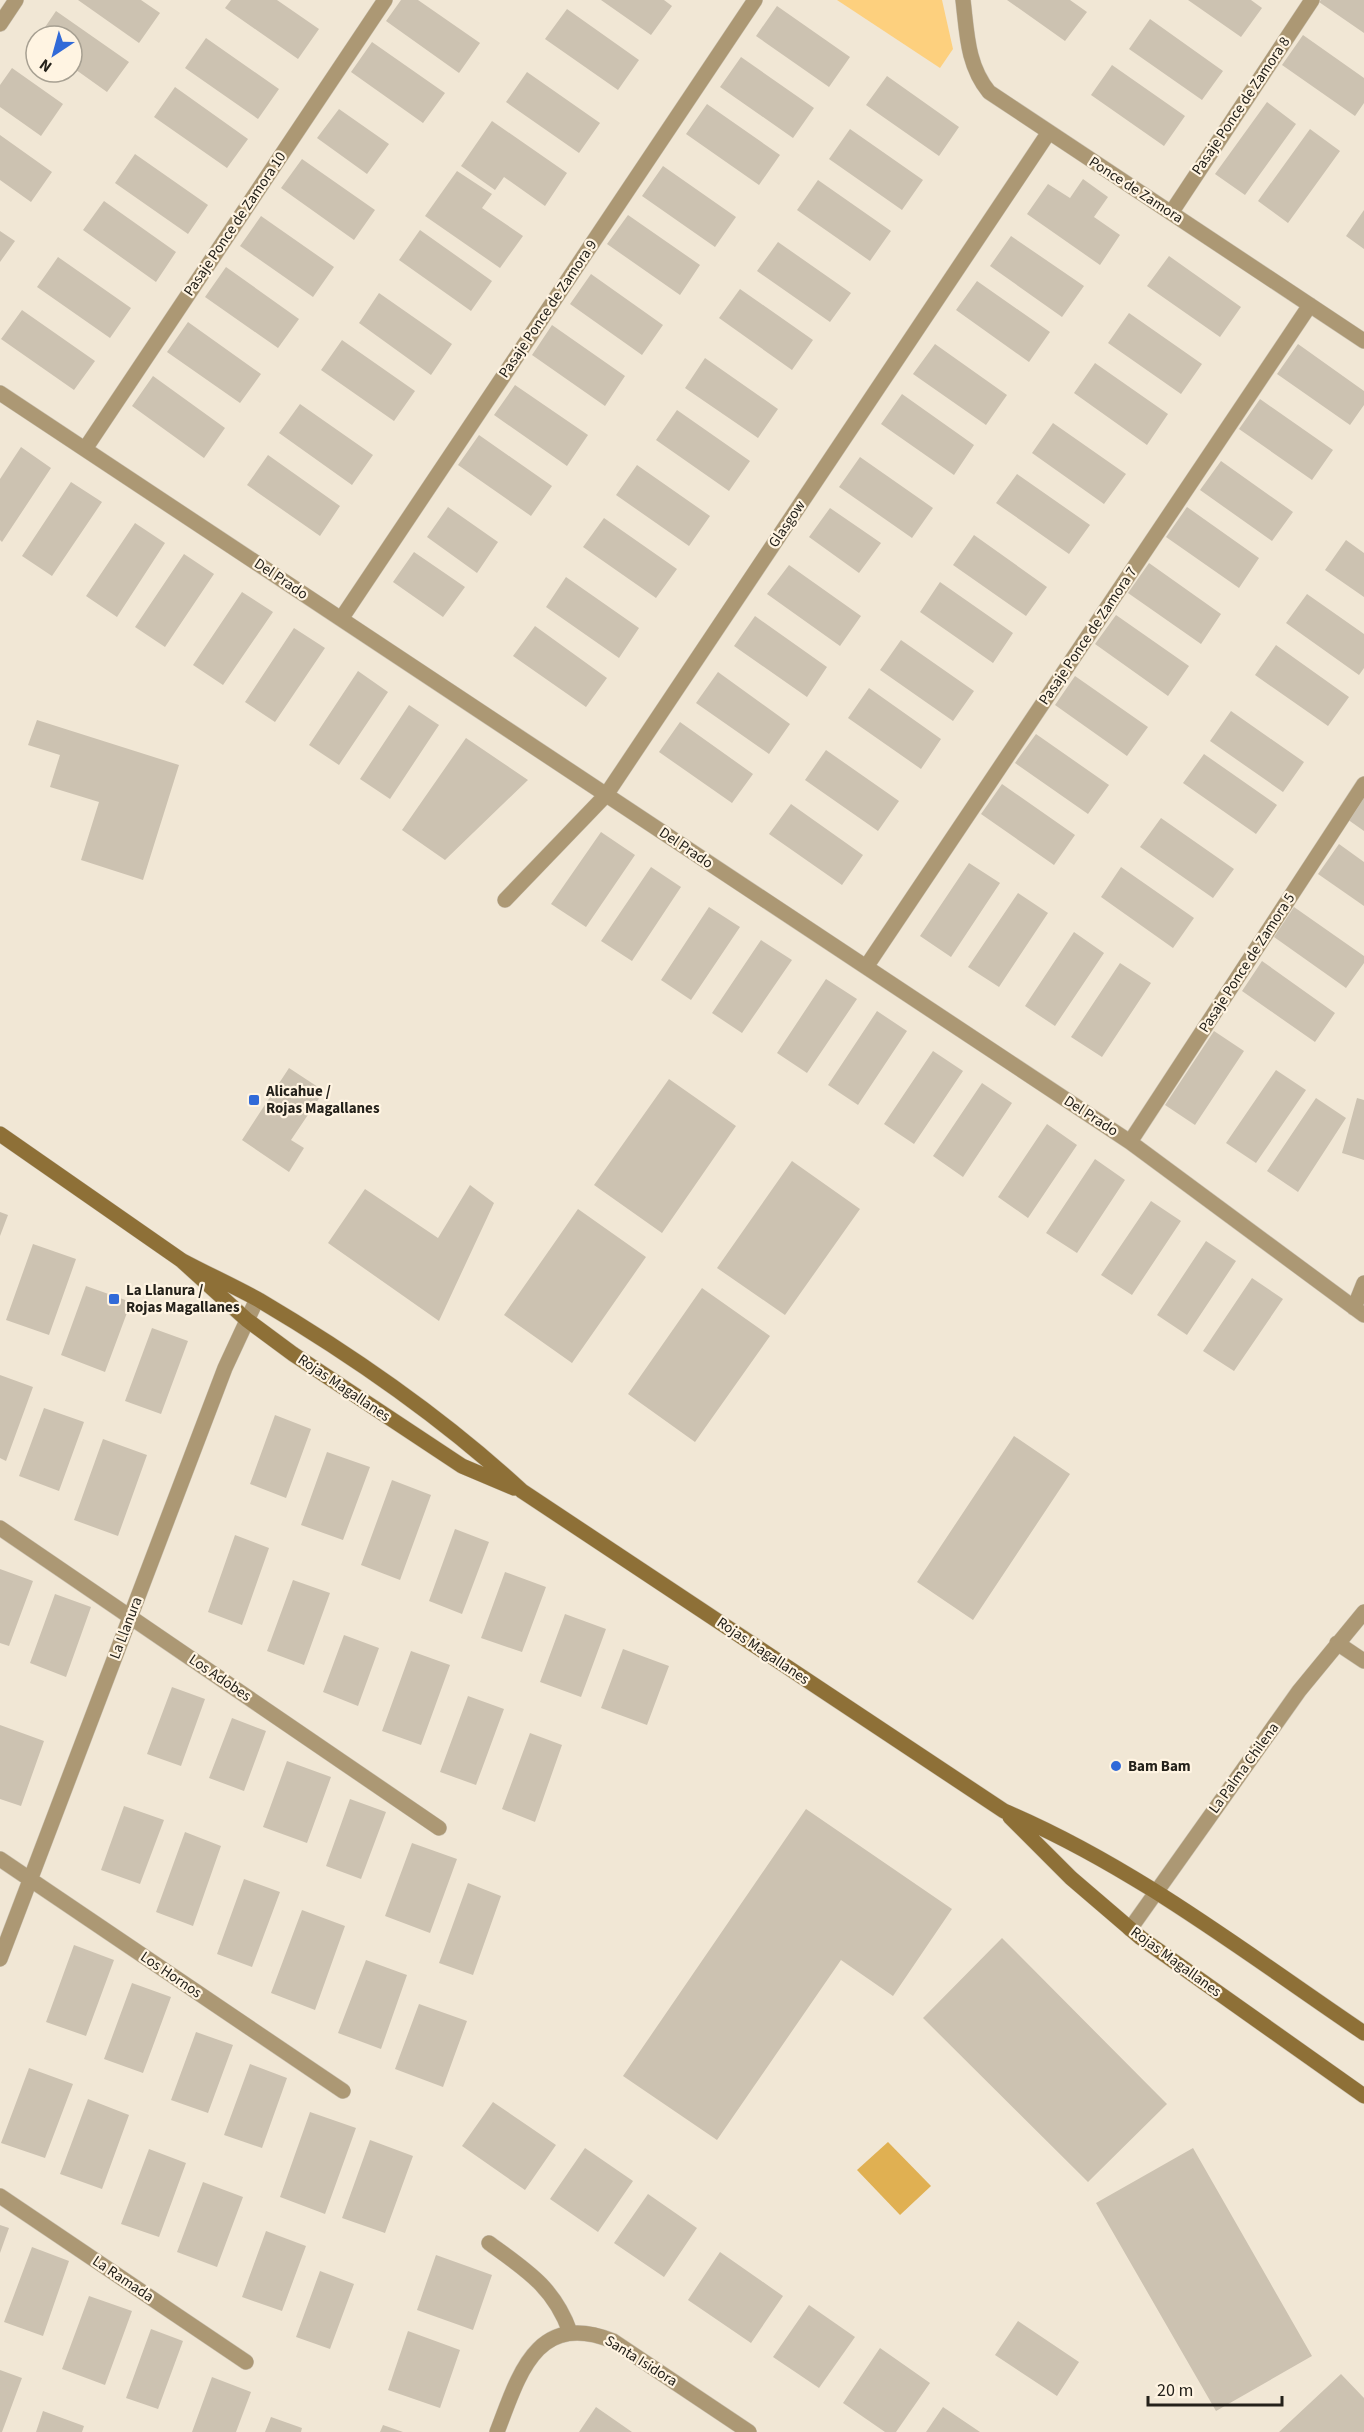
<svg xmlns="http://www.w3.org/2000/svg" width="1364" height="2432" viewBox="0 0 1364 2432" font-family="'Source Sans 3',sans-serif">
<rect width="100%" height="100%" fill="#f1e7d5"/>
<path fill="#fdd07e" d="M837,0H942L953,49L940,68Z"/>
<path fill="#e0b052" d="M888,2142L931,2186L900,2215L857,2170Z"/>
<path fill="#ccc2b1" d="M78,0H141L160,13L139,43Z
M231,0H277L319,29L298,59L225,8Z
M401,0H418L480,43L459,73L386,21Z
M601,0H664L672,6L651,35Z
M1007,0H1070L1087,12L1065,41Z
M1188,0H1251L1262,8L1241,37Z
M1321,0H1364V33L1319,2Z
M777,6L850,57L829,87L756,36Z
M567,9L639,60L618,90L545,39Z
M56,11L129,62L107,92L72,67V36H39Z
M1150,19L1223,71L1202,100L1129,49Z
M1303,35L1364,78V103L1355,116L1282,65Z
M206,38L279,89L258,119L185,68Z
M372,42L445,93L423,123L351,72Z
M741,57L814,108L793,138L720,87Z
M1112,65L1185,116L1164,146L1091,95Z
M12,68L63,104L41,136L0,107V85Z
M527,72L600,123L579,153L506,102Z
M887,76L959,127L939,156L866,105Z
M175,87L248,139L227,168L154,117Z
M1267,102L1296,124L1245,195L1215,174Z
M707,104L780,155L759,185L686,134Z
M339,109L389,144L367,174L317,138Z
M492,121L567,173L545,206L504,177L495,190L461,166Z
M850,129L923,180L902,210L829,159Z
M1310,129L1340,151L1288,223L1258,201Z
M0,135L52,172L31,202L0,180Z
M135,154L208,205L188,234L115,183Z
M302,159L375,210L354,240L281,188Z
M663,166L736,217L715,247L642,196Z
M457,171L492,194L482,208L523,236L500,268L425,216Z
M1083,179L1108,197L1094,217L1120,235L1100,265L1027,214L1048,184L1070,198Z
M818,180L891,231L870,261L797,210Z
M104,201L176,252L156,282L83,230Z
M1364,210V249L1346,236Z
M628,215L700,265L680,295L607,244Z
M261,216L334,267L313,297L240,246Z
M420,230L492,281L471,311L399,260Z
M0,231L15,241L0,262Z
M1011,236L1084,286L1062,317L990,266Z
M778,242L851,293L830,322L757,271Z
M1169,256L1241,307L1220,337L1147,286Z
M58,257L131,308L110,338L37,287Z
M226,267L299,319L278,348L205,297Z
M591,274L663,325L642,355L570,304Z
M977,281L1050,332L1029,362L956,310Z
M740,289L813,340L792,370L719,318Z
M379,293L452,344L431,375L359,323Z
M22,310L95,361L74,390L1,339Z
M1129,313L1202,364L1181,394L1108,343Z
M188,322L261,374L240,403L167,352Z
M552,325L625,376L605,406L532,355Z
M342,340L415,391L394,421L321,370Z
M935,344L1007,395L986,425L913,374Z
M1298,344L1364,391V405L1350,425L1277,374Z
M705,358L778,409L758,438L685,388Z
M1095,363L1168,414L1147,445L1074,393Z
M153,376L225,428L204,458L132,406Z
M515,385L588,435L567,466L494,415Z
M902,394L974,445L954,475L881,424Z
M1260,399L1333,450L1312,480L1239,429Z
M300,404L373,455L352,485L279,433Z
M677,410L750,461L729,491L656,440Z
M1053,423L1126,474L1104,504L1032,453Z
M479,435L552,486L531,516L458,465Z
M21,447L51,468L2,542L0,540V479Z
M268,455L340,506L320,536L247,485Z
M860,457L933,508L912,538L839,487Z
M1221,461L1293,512L1272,541L1200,490Z
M637,465L710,516L689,546L616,495Z
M1017,474L1090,525L1069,554L996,503Z
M71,482L102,502L52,576L22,556Z
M448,507L498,542L477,573L427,537Z
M1187,507L1259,558L1239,588L1166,537Z
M830,508L881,543L859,573L809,537Z
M604,518L677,569L656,598L583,547Z
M135,523L165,543L117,617L86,596Z
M974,535L1047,587L1026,616L953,565Z
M1346,540L1364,553V597L1325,570Z
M414,552L465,587L443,617L393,582Z
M184,554L214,574L165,647L135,627Z
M1149,563L1221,614L1201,644L1128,593Z
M789,565L861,616L840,646L767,594Z
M566,577L639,628L619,658L546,607Z
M940,582L1013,633L993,663L920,612Z
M242,592L273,612L223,685L193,665Z
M1307,594L1364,634V668L1359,675L1286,623Z
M1116,615L1189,666L1168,696L1095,644Z
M755,616L827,667L807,697L734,646Z
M535,626L607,678L586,707L513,656Z
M294,628L325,648L275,722L245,702Z
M901,640L974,691L953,721L880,670Z
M1276,645L1349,697L1328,726L1255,675Z
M358,671L388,692L339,765L309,745Z
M718,672L790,724L769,754L696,703Z
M1075,676L1148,727L1127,756L1055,705Z
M869,688L941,739L921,769L848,718Z
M409,705L439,725L390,799L360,779Z
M1231,711L1304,762L1283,792L1210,741Z
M37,720L179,765L143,880L81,860L99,802L50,787L60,755L28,745Z
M680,722L753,774L732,803L659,752Z
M1036,734L1109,785L1088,814L1015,763Z
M466,738L528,780L445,860L402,830Z
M826,750L899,801L878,831L805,780Z
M1204,754L1277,805L1256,834L1183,783Z
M1002,784L1075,835L1054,865L981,814Z
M1364,795V831L1347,819Z
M791,804L863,855L842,885L769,834Z
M1161,818L1234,869L1213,898L1140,847Z
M601,832L635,855L586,927L551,904Z
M1339,844L1364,862V906L1318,874Z
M969,863L1000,883L951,957L920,936Z
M651,867L681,887L632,961L601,941Z
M1121,867L1194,918L1173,948L1101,897Z
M1018,893L1048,913L999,987L968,967Z
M709,907L740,927L691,1000L661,980Z
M1294,907L1364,956V963L1346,988L1274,937Z
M1074,932L1104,953L1055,1026L1025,1006Z
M761,940L792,960L742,1033L712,1013Z
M1262,961L1335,1013L1315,1042L1242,991Z
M1120,963L1151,983L1102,1057L1071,1037Z
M826,979L857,999L807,1073L777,1053Z
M877,1011L907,1031L858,1105L828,1085Z
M1214,1031L1244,1051L1195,1125L1165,1105Z
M933,1051L963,1071L914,1144L884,1124Z
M289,1068L324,1091L291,1140L304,1148L289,1172L242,1140Z
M1276,1070L1306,1090L1256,1163L1226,1143Z
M669,1079L736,1126L662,1233L594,1185Z
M982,1083L1012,1103L963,1177L933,1156Z
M1316,1098L1346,1118L1298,1192L1267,1171Z
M1357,1098L1364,1100V1160L1342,1153Z
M1047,1124L1077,1145L1028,1218L998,1197Z
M1095,1159L1125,1180L1077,1253L1046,1233Z
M792,1161L860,1209L785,1315L717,1268Z
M470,1185L494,1203L439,1321L328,1243L365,1189L438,1238Z
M1151,1201L1181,1221L1132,1295L1101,1275Z
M578,1209L646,1257L572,1363L504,1315Z
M0,1212L8,1215L0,1236Z
M1206,1241L1236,1261L1187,1335L1157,1315Z
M33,1244L76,1259L49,1335L6,1320Z
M1252,1278L1283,1299L1234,1371L1203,1351Z
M86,1286L131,1302L105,1372L61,1355Z
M702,1288L770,1336L695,1442L628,1394Z
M152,1328L188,1341L161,1414L125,1401Z
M0,1375L33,1387L6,1461L0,1458Z
M44,1408L84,1422L59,1491L19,1476Z
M275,1415L311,1429L286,1498L250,1484Z
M1014,1436L1070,1474L973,1620L917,1582Z
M103,1439L147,1455L118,1536L74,1520Z
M327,1452L370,1467L343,1540L301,1525Z
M392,1480L431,1495L400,1580L361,1565Z
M455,1529L489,1542L462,1614L429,1601Z
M235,1535L269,1548L242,1625L208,1612Z
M0,1569L33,1581L9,1646L0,1643Z
M505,1572L546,1587L522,1652L481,1638Z
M293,1580L330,1593L304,1665L267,1651Z
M55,1594L91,1607L66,1677L30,1663Z
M565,1614L606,1629L581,1697L540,1682Z
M344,1635L379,1648L358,1706L323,1692Z
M623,1649L669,1666L647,1725L601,1708Z
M411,1651L450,1665L421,1745L382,1731Z
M172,1687L205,1699L181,1766L147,1754Z
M468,1696L504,1709L476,1785L440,1772Z
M232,1718L266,1731L244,1791L209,1778Z
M0,1725L44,1741L21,1806L0,1799Z
M530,1733L562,1745L535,1822L502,1809Z
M287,1761L331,1777L307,1843L263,1827Z
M350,1799L386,1812L361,1879L326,1866Z
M124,1806L164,1820L140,1884L101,1870Z
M806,1809L952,1909L893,1996L841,1960L717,2140L623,2076Z
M185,1832L221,1846L193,1926L156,1912Z
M412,1843L457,1859L430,1933L385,1916Z
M244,1879L280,1892L252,1967L217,1954Z
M468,1883L501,1896L473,1975L439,1963Z
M302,1910L345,1926L315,2010L271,1993Z
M1002,1938L1167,2104L1088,2182L923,2018Z
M74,1945L114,1960L86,2036L46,2022Z
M366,1960L407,1975L381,2049L338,2033Z
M132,1983L171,1997L143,2073L104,2059Z
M419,2004L467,2021L443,2087L395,2069Z
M196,2032L233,2045L208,2113L171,2100Z
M250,2064L287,2078L262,2148L224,2135Z
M29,2068L73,2084L45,2158L1,2143Z
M88,2099L129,2115L102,2189L60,2174Z
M493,2102L556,2145L525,2190L462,2146Z
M310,2112L356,2128L325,2214L280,2197Z
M370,2140L413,2156L385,2233L342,2218Z
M585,2148L633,2181L598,2232L550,2199Z
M1193,2148L1312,2356L1216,2411L1096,2203Z
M149,2149L186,2163L159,2237L121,2224Z
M203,2182L243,2197L217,2267L177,2252Z
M648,2194L697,2228L664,2277L614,2243Z
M0,2225L9,2228L0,2253Z
M266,2231L306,2246L282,2311L242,2297Z
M32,2247L69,2261L43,2336L4,2322Z
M720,2252L783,2296L751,2343L688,2300Z
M436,2255L492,2275L473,2330L417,2310Z
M320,2271L354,2284L330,2349L296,2337Z
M89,2296L132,2311L105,2385L62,2369Z
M809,2305L855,2337L819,2388L773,2357Z
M1018,2321L1079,2362L1057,2396L995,2355Z
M151,2329L183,2341L158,2409L126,2398Z
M408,2331L460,2350L440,2408L388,2390Z
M880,2348L930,2383L896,2432H885L843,2403Z
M0,2370L22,2378L2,2432H0Z
M1341,2374L1364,2398V2432H1279Z
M212,2377L251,2392L236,2432H192Z
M596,2407L632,2432H579Z
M943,2407L980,2432H926Z
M43,2411L84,2426L82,2432H36Z
M271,2417L302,2428L301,2432H265Z
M383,2425L403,2432H380Z"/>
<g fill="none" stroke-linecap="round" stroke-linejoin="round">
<defs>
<path id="street" d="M963,0C967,33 967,65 989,92L1364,341
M0,24L16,0
M1171,213L1312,0
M0,393L1130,1142L1364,1315
M85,449L385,0
M341,619L755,0
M505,900L606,795L1049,132
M866,967L1310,305
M1130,1142L1364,784
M1354,1308L1364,1283
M0,1528L439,1828
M1337,1643L1364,1661
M0,1859L343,2091
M1130,1929L1299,1691L1364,1612
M0,1959L225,1368L257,1299
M0,2196L246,2362
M489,2243C526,2270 554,2287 570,2332
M497,2432C519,2375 536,2310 613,2341L749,2432"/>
<path id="secondary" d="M0,1134L181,1260L247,1320L293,1354L462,1466L514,1488
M181,1260C207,1274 234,1286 259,1300C352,1355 443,1418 522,1491L1004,1811C1134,1866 1247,1954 1364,2033
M1010,1817L1071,1878L1141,1938L1364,2096"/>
</defs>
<use href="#street" stroke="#ccc3b3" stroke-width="16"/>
<use href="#secondary" stroke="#ccc3b3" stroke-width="16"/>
<use href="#street" stroke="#ac9874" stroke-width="15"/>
<use href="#secondary" stroke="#8e7037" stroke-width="15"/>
</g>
<g fill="#316ad8" stroke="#fff4e2" stroke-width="2">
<rect x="248" y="1094" width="12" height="12" rx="3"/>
<rect x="108" y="1293" width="12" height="12" rx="3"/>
<circle cx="1116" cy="1766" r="6"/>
</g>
<g text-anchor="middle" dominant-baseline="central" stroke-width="4.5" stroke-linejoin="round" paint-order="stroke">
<g font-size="15" fill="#24211a" stroke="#fff4e2">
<text transform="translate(1241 106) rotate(-56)">Pasaje Ponce de Zamora 8</text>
<text transform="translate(1136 190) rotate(33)">Ponce de Zamora</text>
<text transform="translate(235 224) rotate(-56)">Pasaje Ponce de Zamora 10</text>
<text transform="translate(548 309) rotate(-56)">Pasaje Ponce de Zamora 9</text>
<text transform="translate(787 524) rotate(-56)">Glasgow</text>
<text transform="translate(281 579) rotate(34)">Del Prado</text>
<text transform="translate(1088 636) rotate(-56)">Pasaje Ponce de Zamora 7</text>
<text transform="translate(686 848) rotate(34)">Del Prado</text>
<text transform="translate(1247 963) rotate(-57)">Pasaje Ponce de Zamora 5</text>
<text transform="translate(1091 1116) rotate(33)">Del Prado</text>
<text transform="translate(344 1388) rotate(34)">Rojas Magallanes</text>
<text transform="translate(126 1628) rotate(-69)">La Llanura</text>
<text transform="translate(763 1651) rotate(34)">Rojas Magallanes</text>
<text transform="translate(220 1678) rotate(34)">Los Adobes</text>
<text transform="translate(1244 1768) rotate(-54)">La Palma Chilena</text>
<text transform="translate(1176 1962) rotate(36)">Rojas Magallanes</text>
<text transform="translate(171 1975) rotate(34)">Los Hornos</text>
<text transform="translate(123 2279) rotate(34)">La Ramada</text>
<text transform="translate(641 2361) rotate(32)">Santa Isidora</text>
</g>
<g font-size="15" font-weight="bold" fill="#24211a" stroke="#fff4e2" text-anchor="start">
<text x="266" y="1091">Alicahue /<tspan x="266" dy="17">Rojas Magallanes</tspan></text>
<text x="126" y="1290">La Llanura /<tspan x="126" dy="17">Rojas Magallanes</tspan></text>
<text x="1128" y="1766">Bam Bam</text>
</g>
</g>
<g transform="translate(54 54) rotate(216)"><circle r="28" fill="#fff4e2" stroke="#a7a092" stroke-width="1.5"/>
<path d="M0-4.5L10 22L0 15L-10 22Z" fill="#316ad8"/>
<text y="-9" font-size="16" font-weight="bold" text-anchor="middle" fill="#24211a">N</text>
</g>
<path d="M1148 2396v9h134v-9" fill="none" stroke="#24211a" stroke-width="3"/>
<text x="1157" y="2396" font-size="18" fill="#24211a" stroke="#fff4e2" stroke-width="4.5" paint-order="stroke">20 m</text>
</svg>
